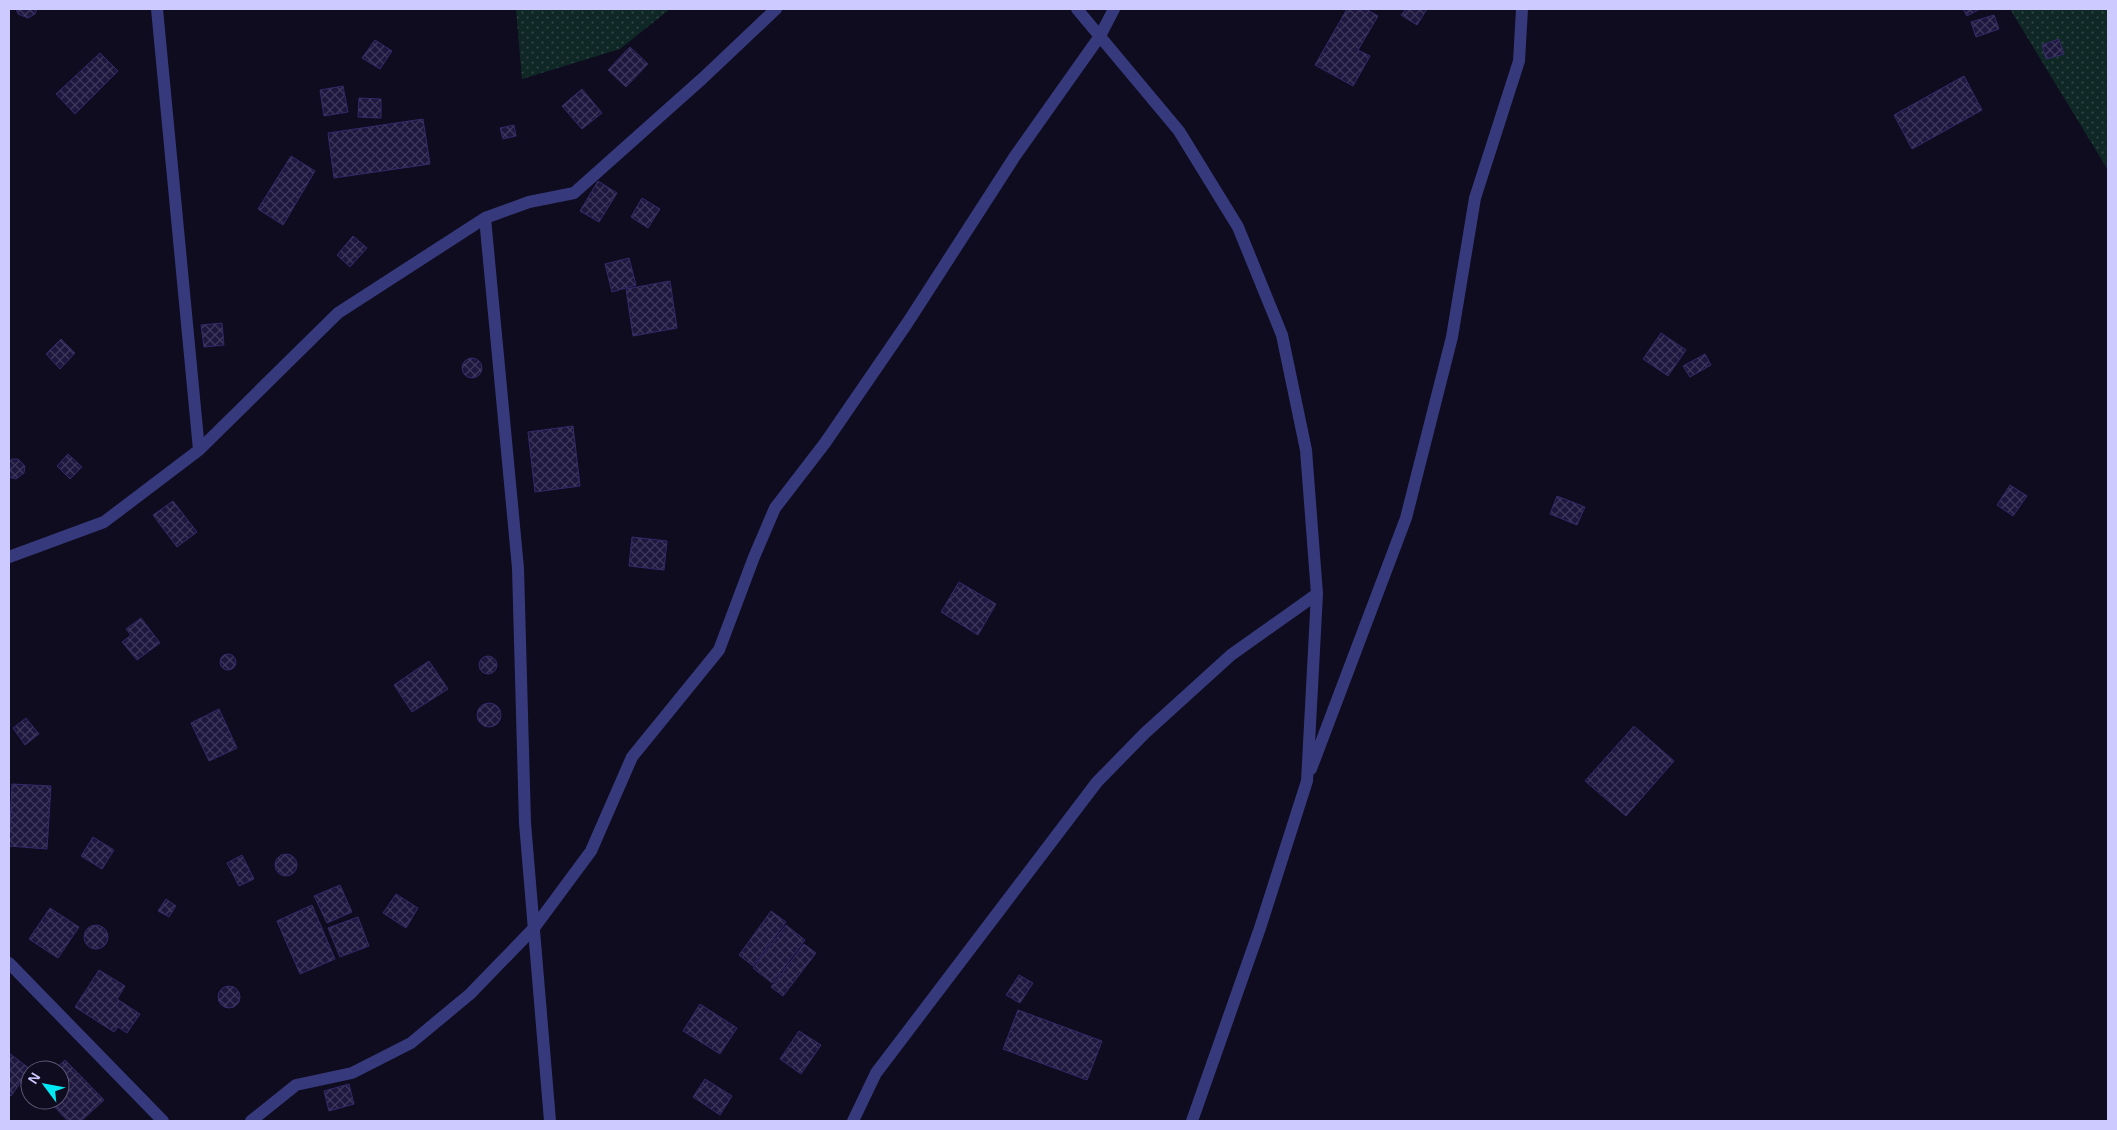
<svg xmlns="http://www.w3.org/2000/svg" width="2117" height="1130" viewBox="0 0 2117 1130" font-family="Arial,sans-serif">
<defs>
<pattern id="grass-dots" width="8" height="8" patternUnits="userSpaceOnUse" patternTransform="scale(1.25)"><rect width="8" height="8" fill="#0f2826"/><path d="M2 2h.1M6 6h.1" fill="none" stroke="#314647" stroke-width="1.8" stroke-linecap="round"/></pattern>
<pattern id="building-cross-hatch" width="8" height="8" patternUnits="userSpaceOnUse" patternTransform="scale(1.25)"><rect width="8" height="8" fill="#1e183f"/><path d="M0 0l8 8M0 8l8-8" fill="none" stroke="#3e385c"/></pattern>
</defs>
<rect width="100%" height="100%" fill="#0e0c1e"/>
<path fill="url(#grass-dots)" d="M516,9H670L620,49L522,79Z
M2010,9H2108V170Z"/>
<path fill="url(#building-cross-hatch)" stroke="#332a6b" d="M16,9H37L35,14L28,18L18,14Z
M1347,9H1366L1378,16L1358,50L1370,56L1353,86L1315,65Z
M1406,9H1427L1417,25L1401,15Z
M1963,9H1980L1967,16Z
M1994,15L1999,29L1976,37L1971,22Z
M2059,39L2064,54L2046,59L2042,45Z
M375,40L392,51L380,69L362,58Z
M630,47L648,64L626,87L608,70Z
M100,53L118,71L75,114L56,94Z
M1964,76L1982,110L1912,149L1894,115Z
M343,86L348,112L324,116L320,90Z
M582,89L602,113L582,129L562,106Z
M359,98L381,99V118L358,117Z
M423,119L430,164L334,178L328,133Z
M514,125L516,136L503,139L500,128Z
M291,156L315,171L283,225L258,209Z
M598,181L617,193L599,222L580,211Z
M642,198L660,209L648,228L631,217Z
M353,236L367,248L350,267L337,255Z
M629,258L636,285L612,292L605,264Z
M670,281L677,328L633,336L626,289Z
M222,323L224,345L204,347L201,325Z
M1661,333L1686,350L1668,376L1643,359Z
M61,339L75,353L60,369L46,354Z
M1705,354L1711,365L1690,377L1683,366Z
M462 368a10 10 0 1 1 20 0a10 10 0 1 1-20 0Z
M573,426L580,486L535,492L528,432Z
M68,454L82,467L70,479L57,466Z
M12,459H18L25,466L24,473L16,479L9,477V461Z
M2010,485L2027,496L2013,516L1997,505Z
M1557,496L1585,507L1577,525L1550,514Z
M173,501L197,532L177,547L153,515Z
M632,537L667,541L664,570L629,566Z
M959,582L996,604L978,635L941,612Z
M141,618L160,643L137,660L122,642L131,635L126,629Z
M220 662a8 8 0 1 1 16 0a8 8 0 1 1-16 0Z
M479 665a9 9 0 1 1 18 0a9 9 0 1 1-18 0Z
M429,661L448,689L412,712L394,685Z
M477 715a12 12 0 1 1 24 0a12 12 0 1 1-24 0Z
M219,709L237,748L209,761L191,723Z
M26,718L39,734L25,745L13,728Z
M1634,726L1674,761L1626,816L1585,781Z
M12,784L51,786L47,849L9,846Z
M93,837L114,850L102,869L81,856Z
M275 865a11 11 0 1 1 22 0a11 11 0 1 1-22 0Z
M242,855L254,879L239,886L227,863Z
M340,885L352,912L327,923L314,896Z
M396,894L418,908L406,928L383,913Z
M166,899L176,906L169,917L158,911Z
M312,905L335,959L300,974L277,921Z
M50,908L79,927L58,958L29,939Z
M771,911L786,922L753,966L739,955Z
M358,917L369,946L340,957L328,928Z
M786,925L805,940L772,983L753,968Z
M84 937a12 12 0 1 1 24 0a12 12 0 1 1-24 0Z
M804,944L816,953L783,996L771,987Z
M99,970L125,986L117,999L140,1014L127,1033L118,1027L114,1032L75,1007Z
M1019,975L1033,983L1020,1003L1006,995Z
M218 997a11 11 0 1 1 22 0a11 11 0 1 1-22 0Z
M700,1004L737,1028L720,1054L683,1031Z
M1018,1010L1102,1041L1087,1080L1003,1049Z
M799,1031L821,1045L801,1074L780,1059Z
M9,1053L30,1069L11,1096L9,1094Z
M65,1060L104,1100L81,1121H68L48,1100H60V1070H54Z
M705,1079L732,1096L720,1115L693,1097Z
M349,1084L354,1104L329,1111L324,1091Z"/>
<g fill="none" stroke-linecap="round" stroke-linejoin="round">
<path stroke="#37397d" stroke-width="12" d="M157,9L199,450
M1077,9L1179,131L1238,227L1282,335L1306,450L1317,594L1307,781L1260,928L1192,1121
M485,218L518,568L525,823L550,1121
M9,557L104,522L199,450L338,313L485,218L529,202L574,193L703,78L776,9
M1311,769L1406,518L1452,337L1475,198L1519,61L1522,9
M9,963L163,1121
M251,1121L296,1085L352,1073L411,1043L470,994L534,928L591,851L632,757L719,650L754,557L775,508L825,443L908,322L1015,156L1100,36L1114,9
M853,1121L876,1073L1097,782L1145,733L1231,655L1317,594"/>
</g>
<rect width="2117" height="1130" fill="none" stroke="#cdcaff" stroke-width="20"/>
<g transform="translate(45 1085) rotate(302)"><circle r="24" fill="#0e0c1e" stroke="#5a5878"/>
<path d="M0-4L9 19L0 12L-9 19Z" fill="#01eaf3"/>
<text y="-8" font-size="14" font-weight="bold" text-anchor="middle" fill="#cdcaff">N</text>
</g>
</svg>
